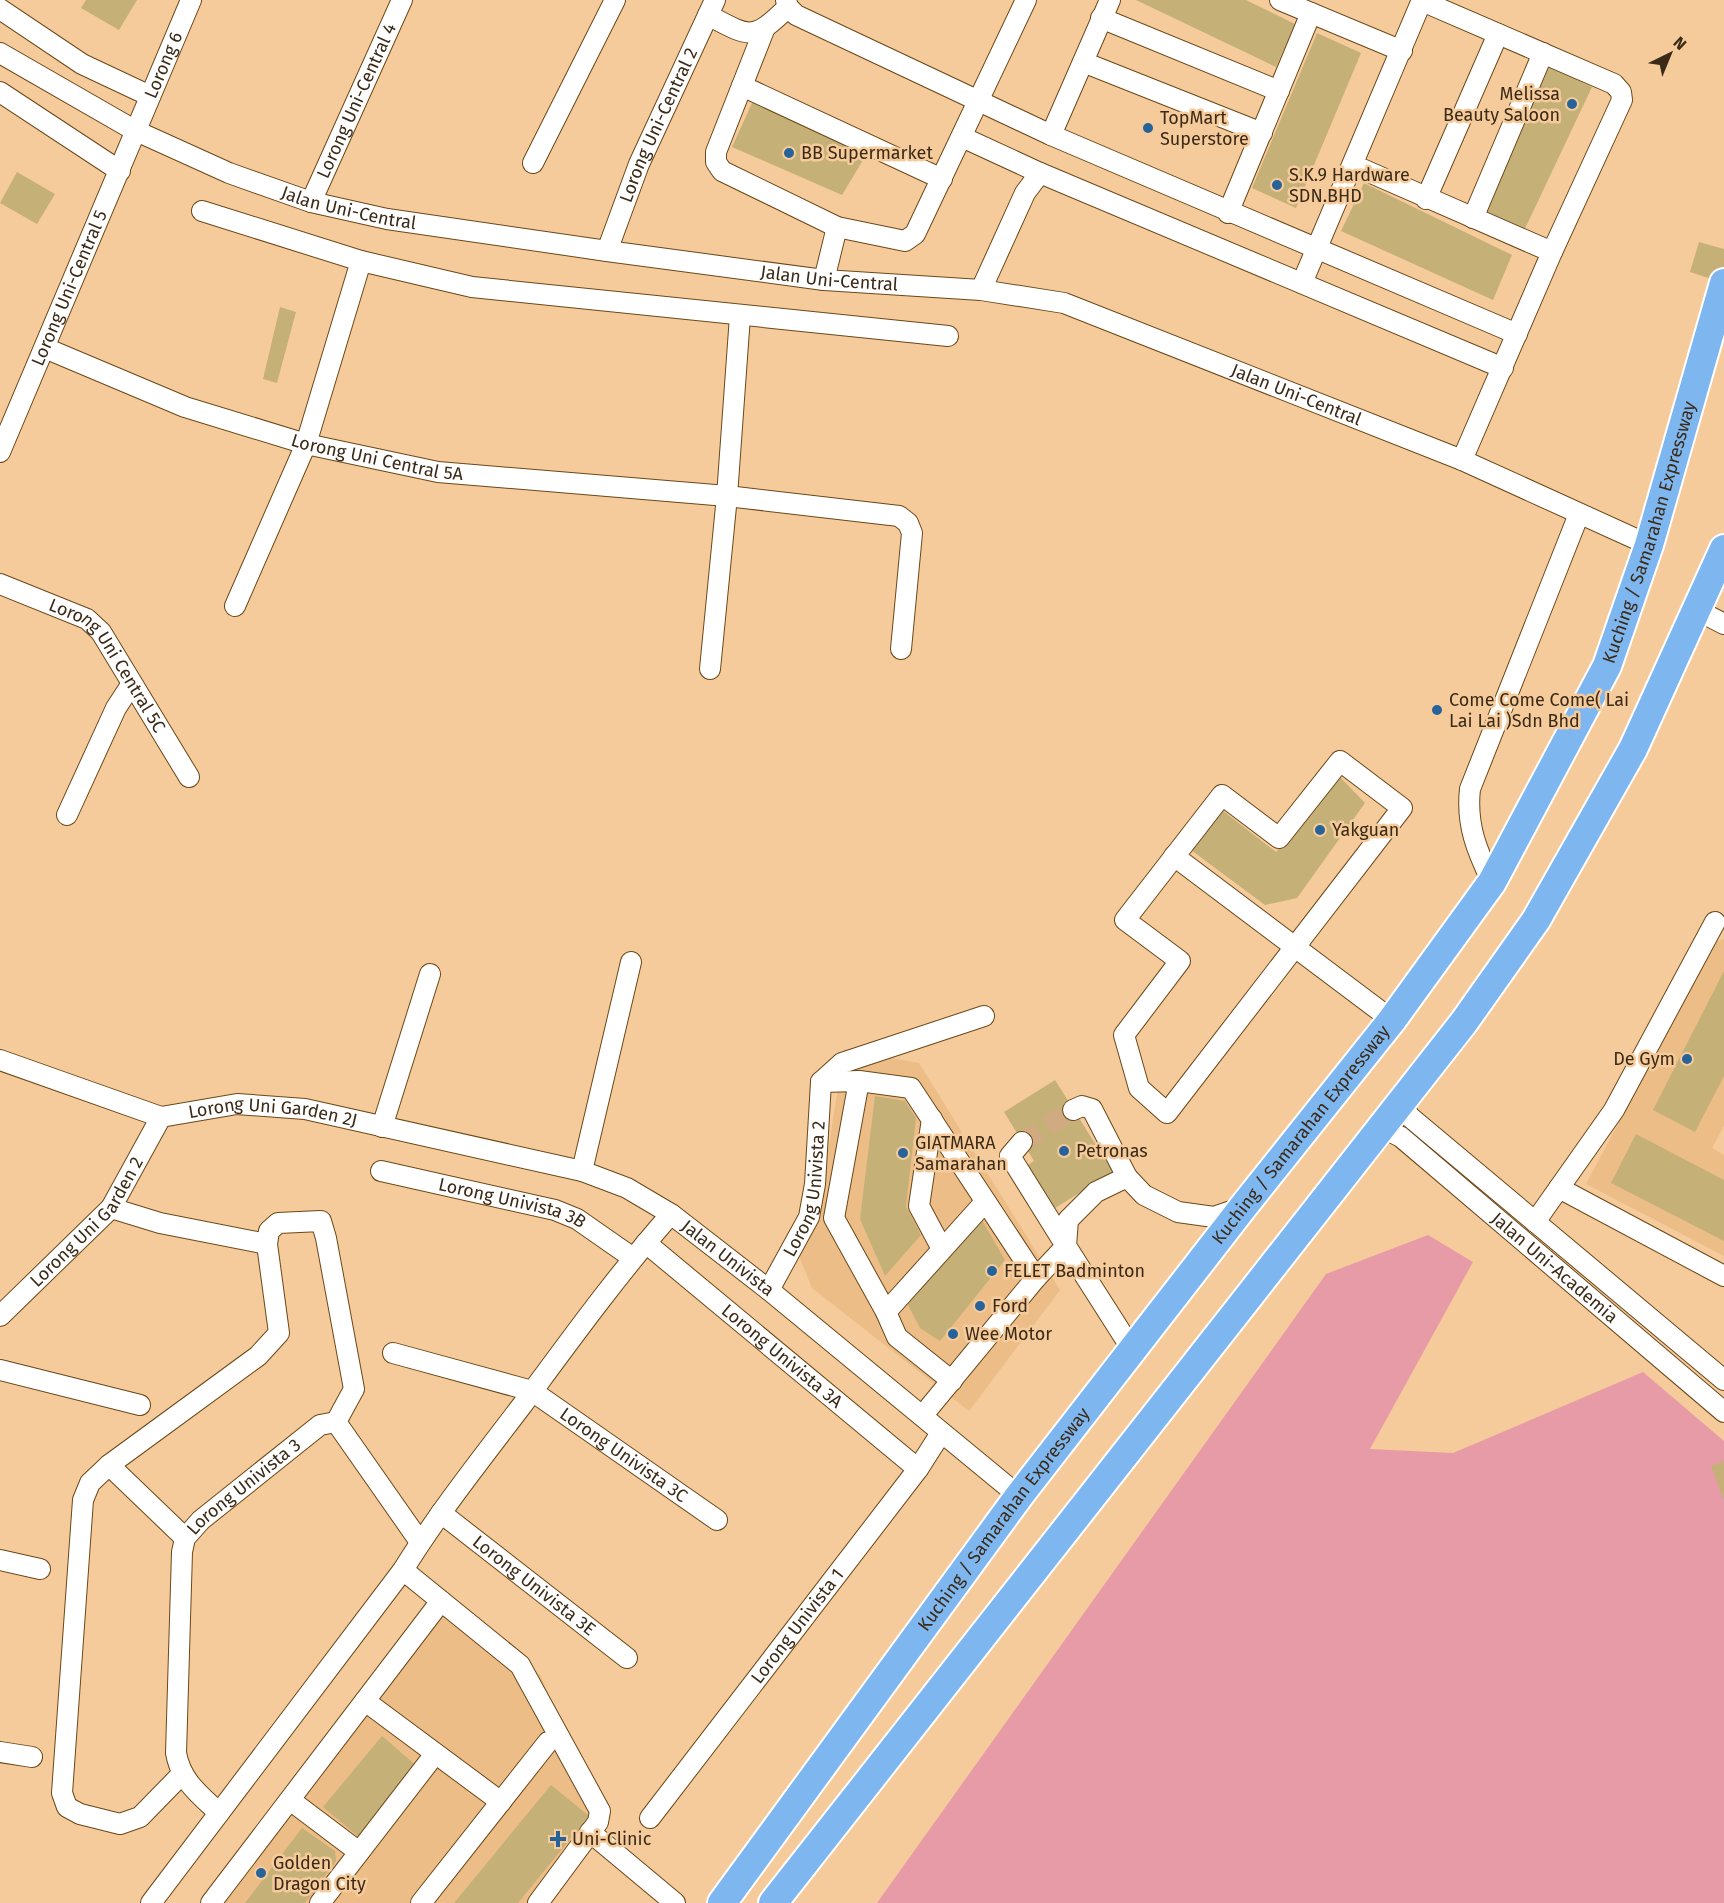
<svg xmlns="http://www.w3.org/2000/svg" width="1724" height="1903" viewBox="0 0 1724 1903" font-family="'Fira Sans',sans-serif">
<rect width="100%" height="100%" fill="#f5cb9b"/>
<path fill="#ecbd87" d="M1724,939V1126L1712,1148L1724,1155V1256L1586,1184L1715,942Z
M844,1049L919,1063L1060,1290L969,1411L812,1288L795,1246L817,1222Z
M439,1591L541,1676L595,1819L532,1903H202Z"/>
<path fill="#e79ba6" d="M1428,1235L1473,1262L1370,1449L1453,1453L1643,1372L1724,1441V1903H877L1326,1274Z"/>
<path fill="#c5b077" d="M86,0H137L119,30L81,8Z
M1136,0H1246L1295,24L1276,67Z
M1317,33L1361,53L1296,208L1252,188Z
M1549,65L1592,87L1522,235L1478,213Z
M758,98L866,155L842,195L732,147L752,103Z
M17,172L55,194L37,224L0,203Z
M1364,183L1512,255L1493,300L1341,231Z
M1699,242L1724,249V283L1690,272Z
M280,307L296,312L277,383L263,379Z
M1340,777L1365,803L1297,898L1265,905L1187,847L1218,807L1276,852Z
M1724,971V1076L1695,1132L1653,1110Z
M1055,1080L1113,1172L1047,1213L1020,1170L1034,1161L1004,1112Z
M875,1096L905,1101L916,1118L906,1206L921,1235L885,1276L860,1219Z
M1636,1134L1724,1180V1241L1611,1183Z
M979,1215L1005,1260L940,1341L920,1328L907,1303Z
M1724,1461V1500L1711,1466Z
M382,1736L418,1767L359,1837L323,1807Z
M551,1785L589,1816L518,1903H454Z
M302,1828L335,1851L336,1861L305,1903H245Z"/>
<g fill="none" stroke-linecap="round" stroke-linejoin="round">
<path stroke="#d0ab81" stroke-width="20" stroke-dasharray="20 10" stroke-linecap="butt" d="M1022,1142L1073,1110"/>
<defs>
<g id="minor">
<path d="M786,0L788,7L796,15L1051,135L1517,334"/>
<path d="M1280,0L1402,51"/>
<path d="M1422,1L1614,84L1621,92L1622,100L1552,252L1462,460"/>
<path d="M0,9L82,64L150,96"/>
<path d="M708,15C751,38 753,41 788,7"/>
<path d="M1101,18L1279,91"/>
<path d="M764,30L716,152V162L722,171L837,227L905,241L915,234L1026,0"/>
<path id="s1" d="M0,53L134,130L229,173L311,202L387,219L607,251L824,280L981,290L1064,303L1462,460L1649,545"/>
<path d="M1083,62L1262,133"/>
<path d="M742,86L942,179"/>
<path d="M0,92L120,171"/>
<path d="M1051,135L1110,0"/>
<path d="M962,137L1040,173L1503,368"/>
<path d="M533,163L615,0"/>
<path d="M1353,165L1552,252"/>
<path d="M1426,199L1498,34"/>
<path id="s2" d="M311,202L402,0"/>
<path d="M202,211L361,261L472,287L948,336"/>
<path d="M1228,213L1311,13"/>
<path d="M1473,218L1543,53"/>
<path id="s3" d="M607,251L639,164L715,0"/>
<path d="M824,280L837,227"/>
<path d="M1302,283L1422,0"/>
<path d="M981,290L1025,193L1040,173"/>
<path id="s4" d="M45,348L185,407L306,444L438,472L727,496L899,516L908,523L912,533L901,649"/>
<path id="s5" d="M0,452L191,0"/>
<path id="s6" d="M0,584L87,619L101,632L189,777"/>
<path d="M235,606L306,444L361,261"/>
<path d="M1697,610L1724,624"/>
<path d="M710,669L727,496L740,316"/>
<path d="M1340,761L1402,808L1167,1113L1139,1088L1124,1035L1180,961L1125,920L1222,795L1279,838Z"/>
<path d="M67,815L116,708L131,685"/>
<path d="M1174,856L1392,1020"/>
<path d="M1492,882C1477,851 1466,825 1470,789L1579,514"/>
<path id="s7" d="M0,1060L161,1117L237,1104L305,1109L582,1171L627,1188L671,1214L769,1290L1019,1496"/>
<path d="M859,1081L834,1218L886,1312L897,1337L952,1381"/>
<path d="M821,1082L859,1081L911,1088L1036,1278"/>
<path d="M821,1082L842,1063L984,1016"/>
<path d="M1400,1102L1410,1117L1724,1380"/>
<path d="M1073,1110L1082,1106L1092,1109L1127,1177"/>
<path d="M932,1119L919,1206L942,1249"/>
<path d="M382,1127L430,974"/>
<path id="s8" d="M1381,1127L1401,1137L1724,1412"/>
<path id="s9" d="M381,1171L555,1210L577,1219L633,1258"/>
<path d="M582,1171L631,962"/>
<path d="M1559,1188L1724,1276"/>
<path d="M111,1208L160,1223L267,1244"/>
<path d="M1535,1222L1614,1110L1715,922"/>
<path id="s10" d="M646,1243L918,1469"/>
<path id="s11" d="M769,1290L809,1217L815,1184L821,1082"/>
<path d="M886,1312L985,1202"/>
<path id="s12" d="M0,1316L111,1208L161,1117"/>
<path d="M1133,1351L1066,1246L1068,1220L1096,1192L1127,1177L1144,1195L1178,1212L1214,1217L1243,1207"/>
<path id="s13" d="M393,1353L532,1391L717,1520"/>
<path d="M0,1370L140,1405"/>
<path d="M923,1415L1036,1278L1066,1246L1010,1156L1022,1142"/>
<path d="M109,1465L185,1538"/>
<path id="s14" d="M441,1513L627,1658"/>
<path d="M0,1560L40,1569"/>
<path d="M403,1570L520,1665L600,1811L598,1822L538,1903"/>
<path d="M365,1701L501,1802"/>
<path d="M0,1752L32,1757"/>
<path d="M182,1774L140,1817L120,1824L80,1814L67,1807L62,1793L83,1500L90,1483L109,1465L258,1356L279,1333L267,1244L269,1231L278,1223L321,1221L326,1238L354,1389L336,1422"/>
<path d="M290,1800L359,1852"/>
<path id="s15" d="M219,1813C199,1794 181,1781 176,1753L182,1552L185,1538L201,1520L320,1425L336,1422L420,1542"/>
<path id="s16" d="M650,1818L918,1469L941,1433"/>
<path d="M590,1832L675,1903"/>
<path d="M151,1903L403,1570C439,1512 482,1458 523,1404C571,1339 618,1274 671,1214"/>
<path d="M211,1903L441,1601"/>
<path d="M320,1903L435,1754"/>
<path d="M421,1903L548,1742"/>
</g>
<g id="highway">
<path id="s17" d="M722,1903L1019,1496L1243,1207L1392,1020L1492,882L1607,666L1649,545L1724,283"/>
<path d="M773,1903L1464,1022L1536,920L1633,749L1724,549"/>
</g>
</defs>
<use href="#minor" stroke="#6c4718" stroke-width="22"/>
<use href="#highway" stroke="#fff" stroke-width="32"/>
<use href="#minor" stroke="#fff" stroke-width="20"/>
<use href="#highway" stroke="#7eb6ef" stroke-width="28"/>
</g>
<g fill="#276299" stroke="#f5cb9b" stroke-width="2">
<circle cx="1572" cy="104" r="6"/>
<circle cx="1148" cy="128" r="6"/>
<circle cx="789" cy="153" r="6"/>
<circle cx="1277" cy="185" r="6"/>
<circle cx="1437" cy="710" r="6"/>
<circle cx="1320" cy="830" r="6"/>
<circle cx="1687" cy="1059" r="6"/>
<circle cx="1064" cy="1151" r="6"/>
<circle cx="903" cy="1153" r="6"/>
<circle cx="992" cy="1271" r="6"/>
<circle cx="980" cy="1306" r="6"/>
<circle cx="953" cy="1334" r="6"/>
<path d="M555 1830h6v6h6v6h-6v6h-6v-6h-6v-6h6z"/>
<circle cx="261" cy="1873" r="6"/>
</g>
<g text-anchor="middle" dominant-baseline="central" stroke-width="5" stroke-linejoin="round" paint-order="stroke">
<g font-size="18" fill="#3b2a17" stroke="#f5cb9b">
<text stroke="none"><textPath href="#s5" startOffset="420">Lorong 6</textPath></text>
<text stroke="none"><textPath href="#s2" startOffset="111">Lorong Uni-Central 4</textPath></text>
<text stroke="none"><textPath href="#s3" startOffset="136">Lorong Uni-Central 2</textPath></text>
<text stroke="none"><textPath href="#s1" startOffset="384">Jalan Uni-Central</textPath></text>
<text stroke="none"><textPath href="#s1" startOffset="870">Jalan Uni-Central</textPath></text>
<text stroke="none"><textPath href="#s5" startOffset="178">Lorong Uni-Central 5</textPath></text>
<text stroke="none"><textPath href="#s1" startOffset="1356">Jalan Uni-Central</textPath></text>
<text stroke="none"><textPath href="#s4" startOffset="351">Lorong Uni Central 5A</textPath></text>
<text stroke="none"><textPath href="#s17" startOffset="1664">Kuching / Samarahan Expressway</textPath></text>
<text stroke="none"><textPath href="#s6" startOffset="141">Lorong Uni Central 5C</textPath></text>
<text stroke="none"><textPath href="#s7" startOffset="284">Lorong Uni Garden 2J</textPath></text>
<text stroke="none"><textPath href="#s17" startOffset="962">Kuching / Samarahan Expressway</textPath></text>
<text stroke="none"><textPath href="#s11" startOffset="110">Lorong Univista 2</textPath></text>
<text stroke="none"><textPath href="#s9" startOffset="135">Lorong Univista 3B</textPath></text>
<text stroke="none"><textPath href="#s12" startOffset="129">Lorong Uni Garden 2</textPath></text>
<text stroke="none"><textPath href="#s7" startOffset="771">Jalan Univista</textPath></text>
<text stroke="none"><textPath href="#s8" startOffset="224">Jalan Uni-Academia</textPath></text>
<text stroke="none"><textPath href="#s10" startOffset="177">Lorong Univista 3A</textPath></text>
<text stroke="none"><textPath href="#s13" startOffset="256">Lorong Univista 3C</textPath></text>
<text stroke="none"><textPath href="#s15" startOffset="369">Lorong Univista 3</textPath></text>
<text stroke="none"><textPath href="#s17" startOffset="476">Kuching / Samarahan Expressway</textPath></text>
<text stroke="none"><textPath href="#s14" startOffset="118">Lorong Univista 3E</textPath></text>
<text stroke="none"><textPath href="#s16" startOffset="242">Lorong Univista 1</textPath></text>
</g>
<g font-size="18" fill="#3b2a17" stroke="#f5cb9b" text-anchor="start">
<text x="1560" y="94" text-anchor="end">Melissa<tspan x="1560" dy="21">Beauty Saloon</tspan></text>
<text x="1160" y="118">TopMart<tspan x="1160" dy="21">Superstore</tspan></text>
<text x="801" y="153">BB Supermarket</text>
<text x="1289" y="175">S.K.9 Hardware<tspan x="1289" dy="21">SDN.BHD</tspan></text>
<text x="1449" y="700">Come Come Come( Lai<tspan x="1449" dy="21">Lai Lai )Sdn Bhd</tspan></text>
<text x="1332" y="830">Yakguan</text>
<text x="1675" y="1059" text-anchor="end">De Gym</text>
<text x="915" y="1143">GIATMARA<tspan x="915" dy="21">Samarahan</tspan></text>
<text x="1076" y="1151">Petronas</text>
<text x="1004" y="1271">FELET Badminton</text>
<text x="992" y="1306">Ford</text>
<text x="965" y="1334">Wee Motor</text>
<text x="572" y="1839">Uni-Clinic</text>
<text x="273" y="1863">Golden<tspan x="273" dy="21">Dragon City</tspan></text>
</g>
</g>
<g transform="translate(1670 54) rotate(43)" stroke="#f5cb9b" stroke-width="4.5" paint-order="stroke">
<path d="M0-4.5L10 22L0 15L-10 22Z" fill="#3b2a17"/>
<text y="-9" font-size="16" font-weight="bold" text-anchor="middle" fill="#3b2a17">N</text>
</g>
</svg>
